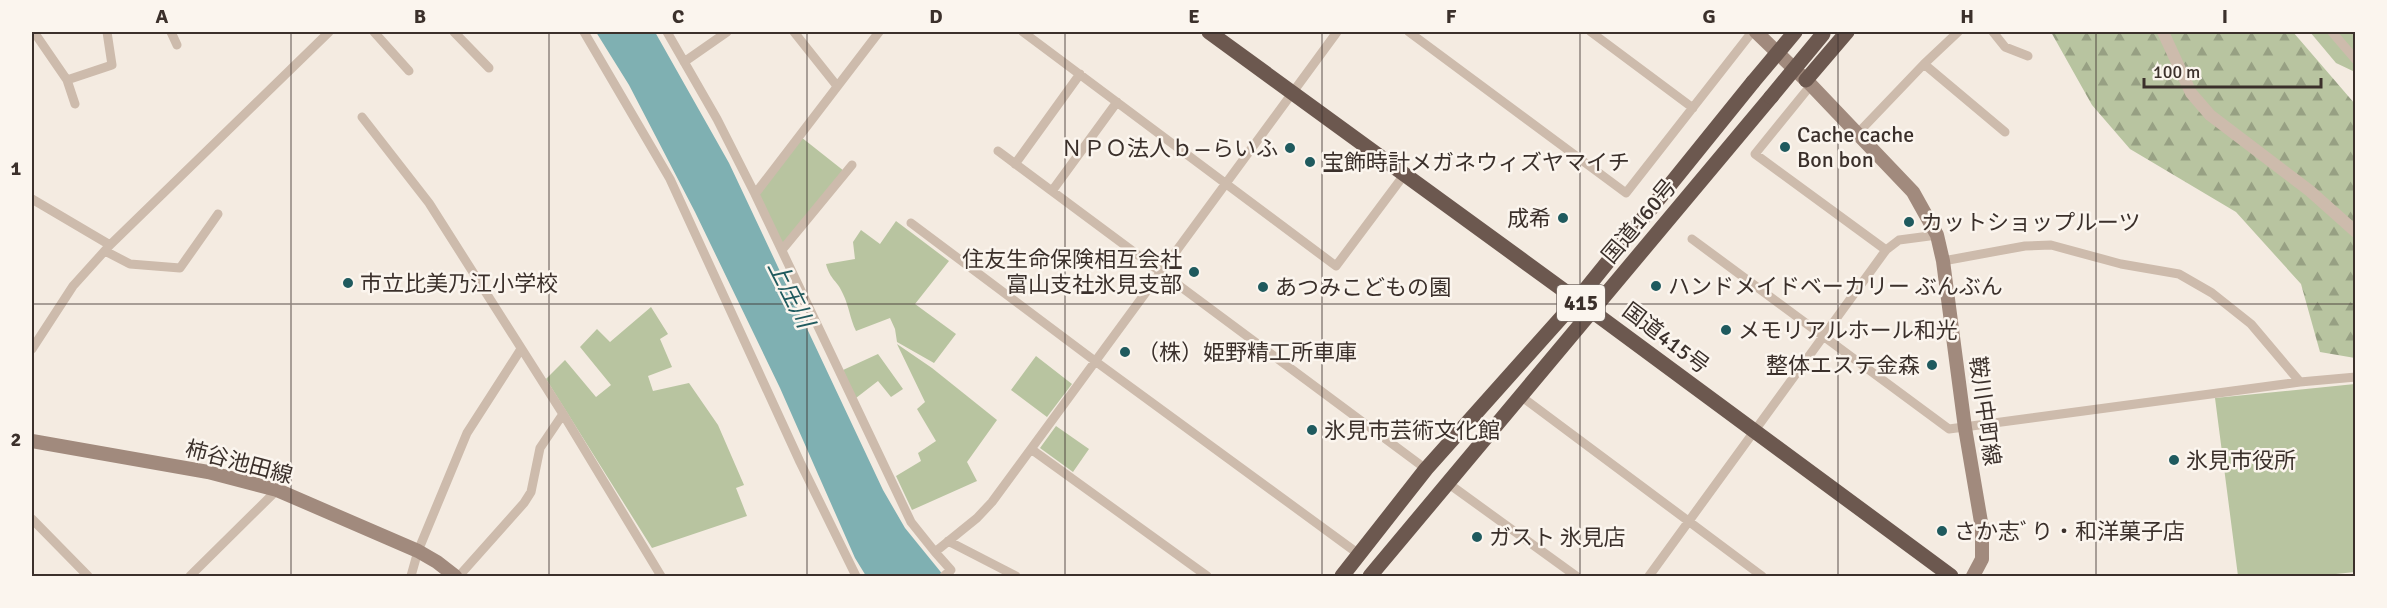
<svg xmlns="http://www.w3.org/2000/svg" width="2387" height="608" viewBox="0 0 2387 608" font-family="Signika,'Noto Sans JP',sans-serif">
<defs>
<pattern id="forest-firs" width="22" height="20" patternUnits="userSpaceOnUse" patternTransform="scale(1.5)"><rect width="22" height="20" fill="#b8c4a0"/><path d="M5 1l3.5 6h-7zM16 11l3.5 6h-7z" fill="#97a083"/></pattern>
</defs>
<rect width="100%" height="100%" fill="#f4ebe1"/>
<path fill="#b8c4a0" d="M2310,32H2355V72L2336,63Z
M801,137L844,171L782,247L756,194Z
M896,221L949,261L915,304L956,334L934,363L897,342L895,329L890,318L856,331C850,319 849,306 843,294C838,281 830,280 826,264L855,259L853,242L861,230L880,244Z
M651,307L668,334L660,339L672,367L648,376L653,391L689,383L718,425L744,485L736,488L747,516L652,548L546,379L565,360L596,397L611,385L580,347L597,329L610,342Z
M897,344L932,368L997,420L967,462L977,481L912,510L896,476L921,461L918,453L936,441L917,409L925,402Z
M878,354L903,389L891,397L878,381L856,398L843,370Z
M1036,356L1072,384L1047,417L1011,390Z
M2355,384V572L2317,576H2238L2215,398Z
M1056,426L1089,449L1073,472L1040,448Z"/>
<path fill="url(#forest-firs)" d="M2051,32H2293L2355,104V358L2320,352L2301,284L2236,212L2130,149L2092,105Z"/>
<path fill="#7fb0b2" d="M596,32H655L729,163L883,490L905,528L944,576H866L855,558L780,388L695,212L629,85Z"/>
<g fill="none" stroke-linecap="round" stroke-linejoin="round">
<path stroke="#cdbbac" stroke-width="9" d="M34,32L67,80L75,104
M171,32L177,45
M374,32L409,71
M454,32L489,68
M584,32L670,179L800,462L856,576
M667,32L717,119L755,194L911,522L935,552L977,518L992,502L1337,32
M794,32L837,86
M1023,32L1336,266L1404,175
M1409,32L1626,193L1752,32
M1591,32L1693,108
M1993,32L2005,47L2028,56
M2332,32L2356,60
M684,62L727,32
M1924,64L1958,32
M67,80L112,65L107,32
M1811,85L1755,154L1886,250
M362,117L429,203L563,414L661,576
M1858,133L1924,64L2005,132
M998,151L1426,469
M1015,164L1080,74
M1052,191L1117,102
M755,194L879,32
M32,199L110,245
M911,223L1095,361L1360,555
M1692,239L1949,429L2300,382L2356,377
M782,250L852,165
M105,251L130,264L180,268L218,214
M1943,261L2025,246L2051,245L2121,264L2179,274L2212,293L2251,324L2300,382
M32,349L73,286L110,245L329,32
M1522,397L1762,576
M1031,449L1207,576
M1449,484L1576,576
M32,519L88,576
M948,541L1016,576
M935,552L951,570L944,576
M190,576L277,490
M411,576L418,551L467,433L521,349
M459,576L524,503L531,492L540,448L563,414
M1649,576L1886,250L1899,240L1937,235"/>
<path stroke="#cdbbac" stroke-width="12" d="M2163,32L2191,93L2210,115L2310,191L2356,232"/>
<path stroke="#a18a7d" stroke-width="14" d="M1756,32L1811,85L1913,192L1937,235L1943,261L1965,428L1982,528V559L1973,576
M32,441L208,472L277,490L418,551L437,562L455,576"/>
<path stroke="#6c584f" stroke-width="15" d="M1209,32L1577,300L1951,576
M1806,80L1847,32
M1342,576L1426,469L1577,300L1753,82
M1370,576L1771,97"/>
<path stroke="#6c584f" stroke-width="15" d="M1753,82L1795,32
M1771,97L1823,34"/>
</g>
<path fill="none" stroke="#3b302b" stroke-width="1.5" stroke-opacity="0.55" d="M291,32V576M549,32V576M807,32V576M1065,32V576M1322,32V576M1580,32V576M1838,32V576M2096,32V576M32,304H2356"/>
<g fill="#1f5a5e" stroke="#fbf5ee" stroke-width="2">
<circle cx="1785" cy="147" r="6"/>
<circle cx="1290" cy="148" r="6"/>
<circle cx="1310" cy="162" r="6"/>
<circle cx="1563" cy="218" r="6"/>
<circle cx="1909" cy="222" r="6"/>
<circle cx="1194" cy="272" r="6"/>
<circle cx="348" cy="283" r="6"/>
<circle cx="1656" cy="286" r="6"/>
<circle cx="1263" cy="287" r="6"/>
<circle cx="1726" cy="330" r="6"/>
<circle cx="1125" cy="352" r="6"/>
<circle cx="1932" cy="365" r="6"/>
<circle cx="1312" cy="430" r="6"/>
<circle cx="2174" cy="460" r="6"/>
<circle cx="1942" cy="531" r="6"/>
<circle cx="1477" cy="537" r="6"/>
</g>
<g text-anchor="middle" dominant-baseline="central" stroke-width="5" stroke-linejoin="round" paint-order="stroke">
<rect fill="#fbf5ee" stroke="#756b66" stroke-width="1.5" x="1557" y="285" width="48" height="36" rx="4.5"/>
<g font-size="21" font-weight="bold" fill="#3b302b">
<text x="1581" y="303">415</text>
</g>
<g font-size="22" fill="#3b302b" stroke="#fbf5ee" text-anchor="start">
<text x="1797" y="134">Cache cache<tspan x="1797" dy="25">Bon bon</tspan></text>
<text x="1278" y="148" text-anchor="end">ＮＰＯ法人ｂ―らいふ</text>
<text x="1322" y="162">宝飾時計メガネウィズヤマイチ</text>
<text x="1551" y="218" text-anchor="end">成希</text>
<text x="1921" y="222">カットショップルーツ</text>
<text x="1182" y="259" text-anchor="end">住友生命保険相互会社<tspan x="1182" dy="25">富山支社氷見支部</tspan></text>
<text x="360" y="283">市立比美乃江小学校</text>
<text x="1668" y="286">ハンドメイドベーカリー ぶんぶん</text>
<text x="1275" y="287">あつみこどもの園</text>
<text x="1738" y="330">メモリアルホール和光</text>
<text x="1137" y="352">（株）姫野精工所車庫</text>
<text x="1920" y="365" text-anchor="end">整体エステ金森</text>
<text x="1324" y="430">氷見市芸術文化館</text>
<text x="2186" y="460">氷見市役所</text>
<text x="1954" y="531">さか志ﾞり・和洋菓子店</text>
<text x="1489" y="537">ガスト 氷見店</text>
</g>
<g font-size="22" fill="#3b302b" stroke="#fbf5ee">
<text transform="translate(1639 221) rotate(-50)">国道160号</text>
<text transform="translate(1666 338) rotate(37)">国道415号</text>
<text transform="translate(1985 411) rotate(82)">鞍川中町線</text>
<text transform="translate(239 462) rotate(15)">柿谷池田線</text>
</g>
<g font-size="24" font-style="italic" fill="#1f5a5e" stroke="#fbf5ee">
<text transform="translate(791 294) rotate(63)">上庄川</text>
</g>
</g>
<rect width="2387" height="608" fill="none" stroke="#fbf5ee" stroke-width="66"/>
<path d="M2144 78v9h177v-9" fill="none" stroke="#3b302b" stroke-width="3"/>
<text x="2153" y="78" font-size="18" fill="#3b302b" stroke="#fbf5ee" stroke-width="4.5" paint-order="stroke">100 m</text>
<rect x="33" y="33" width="2321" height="542" fill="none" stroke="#3b302b" stroke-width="2"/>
<g font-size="20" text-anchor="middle" font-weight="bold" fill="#3b302b">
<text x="162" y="23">A</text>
<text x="420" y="23">B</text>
<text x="678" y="23">C</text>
<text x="936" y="23">D</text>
<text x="1194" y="23">E</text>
<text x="1451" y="23">F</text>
<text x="1709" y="23">G</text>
<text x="1967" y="23">H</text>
<text x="2225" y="23">I</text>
<text x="16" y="175">1</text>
<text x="16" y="446">2</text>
</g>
</svg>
